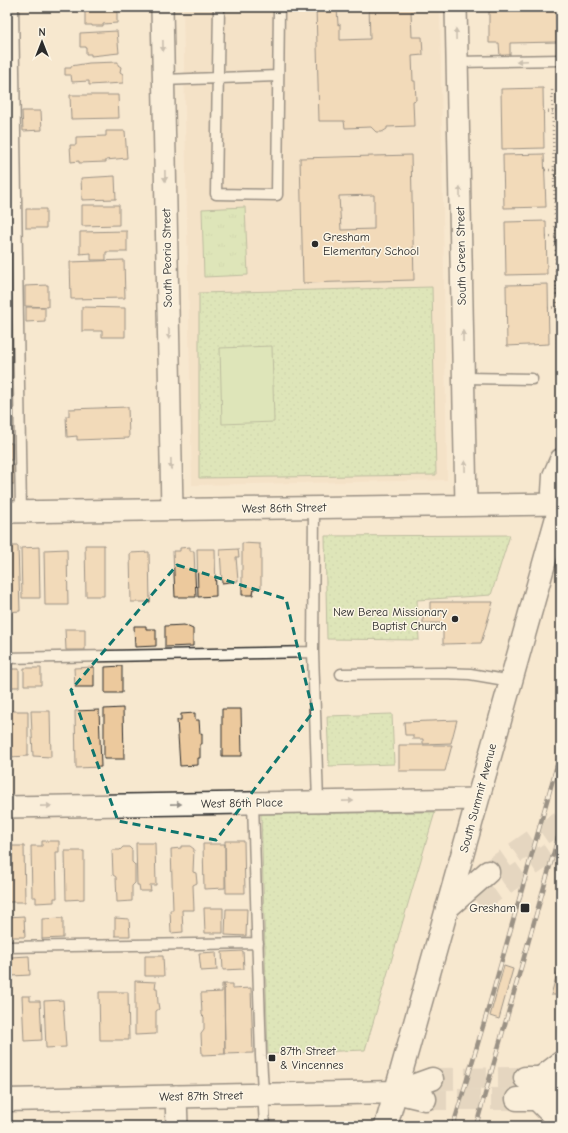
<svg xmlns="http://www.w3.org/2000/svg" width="568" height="1133" viewBox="0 0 568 1133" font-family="'Comic Neue',sans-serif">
<defs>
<pattern id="grass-dots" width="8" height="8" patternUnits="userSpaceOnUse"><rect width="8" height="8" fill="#bfe39d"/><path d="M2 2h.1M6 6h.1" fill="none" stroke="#a4c387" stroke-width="1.8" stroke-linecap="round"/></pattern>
<pattern id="park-tufts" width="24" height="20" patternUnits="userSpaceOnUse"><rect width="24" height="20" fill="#bfe39d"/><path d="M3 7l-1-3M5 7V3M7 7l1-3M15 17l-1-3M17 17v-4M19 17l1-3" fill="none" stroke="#a4c387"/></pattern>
</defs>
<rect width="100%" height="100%" fill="#f7e8cf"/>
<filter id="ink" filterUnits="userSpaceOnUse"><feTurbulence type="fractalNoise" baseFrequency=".025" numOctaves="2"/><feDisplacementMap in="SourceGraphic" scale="8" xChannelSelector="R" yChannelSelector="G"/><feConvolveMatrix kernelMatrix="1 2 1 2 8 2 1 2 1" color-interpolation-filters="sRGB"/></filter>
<g filter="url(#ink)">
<path fill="#f0dbbd" d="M183,7H440L447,480L192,485Z"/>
<path fill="url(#grass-dots)" stroke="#758764" d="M432,287L436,475L199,478V293Z
M510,535L491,595L417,600L419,640L327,639L325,536Z
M392,714L394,764L329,766L327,716Z
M435,812L365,1050L268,1054L261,814Z"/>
<path fill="url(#park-tufts)" stroke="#758764" d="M245,207L248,275L204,277L202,209Z"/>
<path fill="#bfe39d" stroke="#758764" d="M272,346L274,422L222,424L220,348Z"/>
<path fill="#ecc99d" stroke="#2b2b2b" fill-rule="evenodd" d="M85,7H122V11L117,10V23L103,24V26H92V25H85Z
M316,7H337L338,25L340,24V40L370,39L369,7H414V12H411L412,37H422L423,55L412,56L413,81H415L416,100L413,101L414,126L387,127V129L382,132H376L371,127L345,128L344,121H319Z
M489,7H556L557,42L510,43V55L500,56L499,43H489Z
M117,31L119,53L91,56V54H86V47H80V33Z
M118,62V65L121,67L120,72L123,74V83L89,85V81L72,82L71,75H65V68H71V66L89,63Z
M543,88L544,148L502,149L501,89Z
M70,95H118L119,118L71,119Z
M22,111H41L42,130L23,131Z
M106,131H125L127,158L106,160V162L79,163V161L71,162L70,145H76V137L106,136Z
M544,154L546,207L504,208L503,155Z
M411,155L414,280L303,283L300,158ZM374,195V229L341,230L339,196Z
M115,176L116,199L82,200L81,178Z
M82,205H119V225L82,226Z
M26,209H46V228H26Z
M7,220L9,240H7Z
M546,221L547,274L506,275L505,222Z
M127,231V252H106V260H91V253L80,254V232Z
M124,260L125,298L71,299L70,262Z
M548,284L549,344L507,346L506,285Z
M48,285V307L25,306V286Z
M26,307H45V321L26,322Z
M82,307L125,308V337H102V331H82Z
M7,375H10L11,393H7Z
M128,407L129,438L77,440V436L67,437L66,416H69V409Z
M7,443H12V460H7Z
M7,465H14V484H7Z
M242,543L260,544V549H261V588H254L253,595H242Z
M85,545H104V596H86Z
M7,546H18L20,611L7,612Z
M39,547L40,598H22L21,548Z
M190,547V551H194L196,597H175L173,551H180V548Z
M67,549L68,605H45L44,550Z
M197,549H215L216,596L198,597Z
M238,549L239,557H236L238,581L222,583L220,550Z
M149,552L150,602H131L130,553Z
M430,602H493L481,643L443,644V623H423V615L430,614Z
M184,625L193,629V646L165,647V626Z
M134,626H146V629H156V646L135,647Z
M65,629H85V650H66Z
M122,666V693H105V667Z
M94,667V687H75L74,668Z
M24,668H41V685H24Z
M7,669H19V687H7Z
M123,708L124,759H104V709Z
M222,709H241L242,756H222Z
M99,710L101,767L76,768L75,711Z
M7,711H28V756L9,757Z
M31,711H50L51,757L33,756Z
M195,713V720H199L200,734L202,733V744H200V758H198V765L180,766L177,720H181V714Z
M457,720L451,743L423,744V739H413V735H405L404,722Z
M399,745H452L445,771H399Z
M561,764V783L557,782Z
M42,841H59V852H56L57,898H54V902L36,903V897H32L31,846H42Z
M225,841H244L245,893H226Z
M136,843H155L156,885H150L151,891H140L139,885H137Z
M203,844H225V888L204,889Z
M7,846H24L25,902H7Z
M181,846H190L194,849L193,872L196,873L197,883L193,885L194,910H182L183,932L171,933L170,910H173L171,849L181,848Z
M123,847H129L132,850V862L135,865V883L132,886V901L117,902L116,877L113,875L112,850H120Z
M65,851H84V899L66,900Z
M204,908H223V933H205Z
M226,909H247L246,936L225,935Z
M24,916L25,937H7V917Z
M63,918V938L42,939V919Z
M115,918L129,919L130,936H115Z
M243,951L244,969L223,970L222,952Z
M216,952L217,970L201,971L199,953Z
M29,956L30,975L12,976L11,957Z
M145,956H163L164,976H145Z
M561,959V995H551Z
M504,966L513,969L499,1019L490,1016Z
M135,981L156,982L155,988H157L158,1003L159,1009L156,1011V1034L135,1035Z
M222,984H224L225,1054L202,1055L201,1034L204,1030V1017L202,1015L201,993L222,992Z
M224,984H232V989L251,988L253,1053L225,1054Z
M99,992H128L129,1040H100Z
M22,996H30V1001H40L42,1040L24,1041Z
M63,1000L66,1047L46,1048L44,1001Z"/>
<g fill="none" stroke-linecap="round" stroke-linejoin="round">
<path stroke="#cec2ae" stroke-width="22" stroke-dasharray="22 11" stroke-linecap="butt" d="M488,872L561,821
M477,903L561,845"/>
<path stroke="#cec2ae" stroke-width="22" stroke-dasharray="22 11" stroke-linecap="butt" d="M432,1079L525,1078
M425,1099H517"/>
<defs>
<path id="service" d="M13,7L21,512
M219,7L216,194L277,195L279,7
M457,62L561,60
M163,80L278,76
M464,378L532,379
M314,507L313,652L318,802
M7,658L313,652
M341,674L442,673L470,674L511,681
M253,803L261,1056L265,1126
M7,947L258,943"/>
<path id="minor" d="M162,7L172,509
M456,7L466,505
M7,512L561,504
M7,807L477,799
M540,1078L561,1062
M176,1096L177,1126
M536,1099L561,1124"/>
<path id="tertiary" d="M447,908L488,872"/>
<path id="secondary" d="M561,504L553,492L554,476L561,460
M525,1078H540L561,1085
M396,1092L432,1079
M517,1099H536L561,1094
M7,1100L396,1092L425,1099
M386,1126L561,503"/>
</defs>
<use href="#service" stroke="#2b2b2b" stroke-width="13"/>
<use href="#minor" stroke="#2b2b2b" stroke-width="24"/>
<use href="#tertiary" stroke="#2b2b2b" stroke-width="25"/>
<use href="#secondary" stroke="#2b2b2b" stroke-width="25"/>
<path stroke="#2b2b2b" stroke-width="2.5" stroke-dasharray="1 3" stroke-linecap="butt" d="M552,86L558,351L559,357L561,359
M544,112L561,111
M545,170H561
M546,237H561
M548,308L557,307"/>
<use href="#service" stroke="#fcf5e5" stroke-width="10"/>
<use href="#minor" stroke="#fcf5e5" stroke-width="21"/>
<use href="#tertiary" stroke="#fcf5e5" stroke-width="22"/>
<use href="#secondary" stroke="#fcf5e5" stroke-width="22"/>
<defs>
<path id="rail" d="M453,1126L487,1013L561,751
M476,1126L561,827"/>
</defs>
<use href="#rail" stroke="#2b2b2b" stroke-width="4.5"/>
<use href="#rail" stroke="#fcf5e5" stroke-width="3" stroke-dasharray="9" stroke-linecap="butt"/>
</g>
<defs><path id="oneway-solid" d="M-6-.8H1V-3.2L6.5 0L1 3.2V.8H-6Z"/></defs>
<g fill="#949088">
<use href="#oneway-solid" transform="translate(456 34) rotate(-91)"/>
<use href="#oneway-solid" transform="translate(163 46) rotate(89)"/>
<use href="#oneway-solid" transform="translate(522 61) rotate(178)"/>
<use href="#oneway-solid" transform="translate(165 176) rotate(89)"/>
<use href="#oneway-solid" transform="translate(460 192) rotate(-91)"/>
<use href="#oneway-solid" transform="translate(169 334) rotate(89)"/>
<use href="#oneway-solid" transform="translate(463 336) rotate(-91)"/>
<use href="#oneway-solid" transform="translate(171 464) rotate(89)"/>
<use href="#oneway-solid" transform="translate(465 466) rotate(-91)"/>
<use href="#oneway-solid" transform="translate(348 801) rotate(-1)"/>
<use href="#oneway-solid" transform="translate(176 804) rotate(-1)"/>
<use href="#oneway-solid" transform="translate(46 806) rotate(-1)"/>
</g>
</g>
<path d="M0 0H568V1133H0ZM177,565L286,599L313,712L216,840L118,821L71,690Z" fill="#f7e8cf" fill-opacity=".55" fill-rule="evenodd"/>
<path fill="none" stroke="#0f766e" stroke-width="3" stroke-dasharray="8 5" stroke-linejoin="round" d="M177,565L286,599L313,712L216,840L118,821L71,690Z"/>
<g fill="#2b2b2b" stroke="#fcf5e5" stroke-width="1.5">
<circle cx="315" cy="244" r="4"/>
<circle cx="455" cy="619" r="4"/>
<rect x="520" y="903" width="10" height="10" rx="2"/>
<rect x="268" y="1054" width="8" height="8" rx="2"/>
</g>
<g text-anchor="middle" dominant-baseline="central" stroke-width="3" stroke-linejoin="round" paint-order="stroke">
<g font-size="12" fill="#2b2b2b" stroke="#fcf5e5" text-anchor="start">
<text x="323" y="237">Gresham<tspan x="323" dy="14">Elementary School</tspan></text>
<text x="447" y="612" text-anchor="end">New Berea Missionary<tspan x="447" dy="14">Baptist Church</tspan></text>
<text x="516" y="908" text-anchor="end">Gresham</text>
<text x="280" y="1051">87th Street<tspan x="280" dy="14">&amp; Vincennes</tspan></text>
</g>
<g font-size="12" fill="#2b2b2b" stroke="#fcf5e5">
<text transform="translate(461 256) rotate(-91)">South Green Street</text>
<text transform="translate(167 258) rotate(-91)">South Peoria Street</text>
<text transform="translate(284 508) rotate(-1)">West 86th Street</text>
<text transform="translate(478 798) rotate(-75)">South Summit Avenue</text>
<text transform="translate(242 803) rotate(-1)">West 86th Place</text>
<text transform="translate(201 1096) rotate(-1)">West 87th Street</text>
</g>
</g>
<rect width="568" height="1133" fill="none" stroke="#fcf5e5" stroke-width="24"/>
<rect x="12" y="12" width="544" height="1109" fill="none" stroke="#2b2b2b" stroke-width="1.5" filter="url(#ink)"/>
<g transform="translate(42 42)" stroke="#fcf5e5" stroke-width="3" paint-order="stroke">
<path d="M0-3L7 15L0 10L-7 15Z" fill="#2b2b2b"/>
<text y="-6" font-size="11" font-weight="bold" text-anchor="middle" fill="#2b2b2b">N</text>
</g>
</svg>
